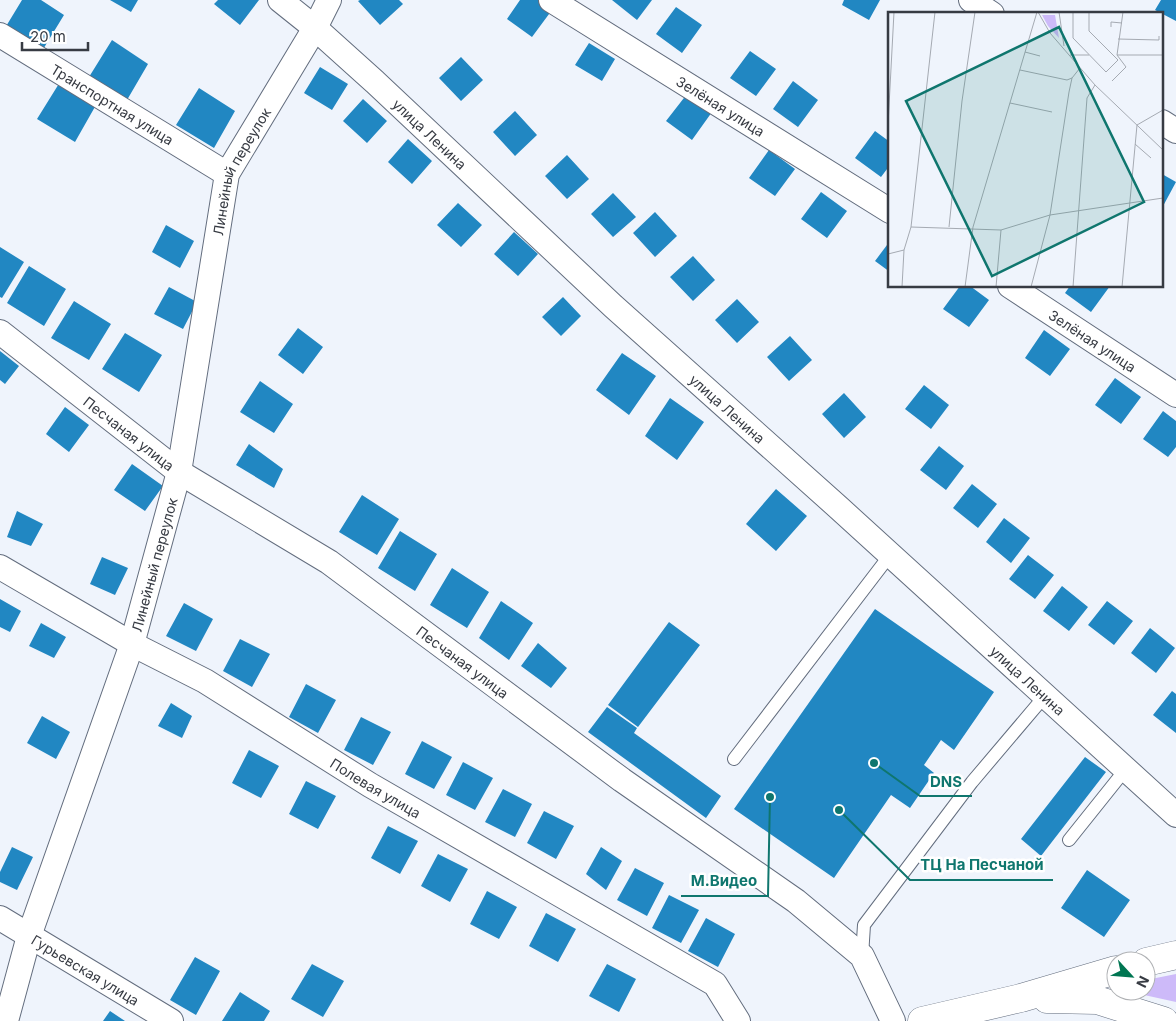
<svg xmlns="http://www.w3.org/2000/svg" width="1176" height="1021" viewBox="0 0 1176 1021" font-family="Inter,sans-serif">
<rect width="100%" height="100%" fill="#eff4fc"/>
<path fill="#cdbaf9" d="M1176,974V1002L1126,991H1146V980Z"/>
<path fill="#2187c2" d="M22,0H41L64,15L42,51L5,28Z
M110,0H138L131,12Z
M218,0H259L240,25L214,4Z
M360,0H399L403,4L380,25L358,1Z
M520,0H538L552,10L532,37L507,19Z
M612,0H652L637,20Z
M844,0H880L869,20L842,5Z
M1161,0H1176V21L1155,10Z
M676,7L702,25L682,53L656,34Z
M112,40L148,64L127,100L89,77Z
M589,43L615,59L602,81L575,65Z
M750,51L776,69L756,96L730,78Z
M461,57L483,80L461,101L439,78Z
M320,67L348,84L332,110L304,93Z
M793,81L818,100L798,127L773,109Z
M60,82L96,105L75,142L37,119Z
M199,88L235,111L214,148L176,125Z
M687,94L712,112L692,140L666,121Z
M363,99L387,121L367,143L343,121Z
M515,111L537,135L515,156L493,132Z
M875,131L890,142V165L881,177L855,158Z
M408,139L432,161L412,184L388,162Z
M769,150L795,169L775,196L749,178Z
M567,155L589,179L567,199L545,176Z
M1162,174L1176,182L1162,208Z
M821,192L847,211L827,238L801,219Z
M613,193L636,217L613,237L591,214Z
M458,203L482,225L461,247L437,225Z
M655,212L677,236L655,257L633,233Z
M166,225L194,241L180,268L152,252Z
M514,232L538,254L518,276L494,254Z
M890,241V272L875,261Z
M0,247L24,262L2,298L0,297Z
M693,256L715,280L693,301L670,277Z
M29,266L66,289L44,326L7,303Z
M960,286H970L989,300L969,327L943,309Z
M1070,286H1110L1091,312L1065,293Z
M169,287L197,302L183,329L154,314Z
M563,297L581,316L561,336L542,317Z
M737,299L759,322L737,343L715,320Z
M74,301L111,324L89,360L51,338Z
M298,328L323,347L303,374L278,355Z
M1044,330L1070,349L1050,376L1025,358Z
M125,333L162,355L139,392L102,369Z
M790,336L812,360L789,381L767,357Z
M0,351L19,366L5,384L0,380Z
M622,353L656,376L629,415L596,390Z
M1115,378L1141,397L1121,424L1095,405Z
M260,381L293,404L274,433L240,412Z
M924,385L949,405L931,429L905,409Z
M844,393L866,417L844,438L822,414Z
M670,398L704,422L677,460L645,436Z
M65,407L89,425L69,452L46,434Z
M1163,411L1176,421V447L1168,457L1143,439Z
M249,444L283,469L274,488L236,465Z
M939,446L964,466L946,490L920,470Z
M132,464L163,486L145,511L114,490Z
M972,484L997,504L978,528L953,508Z
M776,489L807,516L776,551L746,524Z
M362,495L399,519L377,555L339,532Z
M17,511L43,524L31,546L7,537Z
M1004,518L1030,538L1011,563L986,542Z
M400,531L437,554L415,591L378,568Z
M1028,555L1054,575L1035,599L1009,579Z
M102,557L128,568L115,595L90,584Z
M452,568L489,592L467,628L430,605Z
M1062,586L1088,607L1069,631L1043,611Z
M0,599L21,611L10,632L0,627Z
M501,601L533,623L509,660L479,638Z
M1107,601L1133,621L1114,645L1088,625Z
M184,603L213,619L196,651L166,636Z
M875,609L994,692L954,750L941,740L924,765L934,773L910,808L891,795L834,878L734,809Z
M669,622L700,645L638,727L608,705Z
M41,623L66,637L54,658L29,646Z
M1150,628L1175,648L1156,673L1131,653Z
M240,639L270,654L252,687L223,671Z
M538,643L567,668L551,688L521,666Z
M306,684L336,700L318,733L289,717Z
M1172,691L1176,694V733L1153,715Z
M171,703L192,716L182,738L158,726Z
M607,707L637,728L634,733L721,796L706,818L588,732Z
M42,716L70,732L56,759L27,743Z
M361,717L391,732L373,765L344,750Z
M422,741L452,757L434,789L405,774Z
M249,750L279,766L261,798L232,783Z
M1085,757L1106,772L1041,856L1021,839Z
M463,762L493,778L475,810L446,795Z
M306,781L336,796L318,829L289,814Z
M503,789L532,804L515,837L485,822Z
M544,811L574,826L556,859L527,843Z
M388,826L418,841L400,874L371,858Z
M12,847L33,857L17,890L0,882V872Z
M601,847L622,861L606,890L586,874Z
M438,854L468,869L450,902L421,886Z
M635,868L664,883L647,916L617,900Z
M1087,870L1130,900L1104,937L1061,908Z
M487,891L517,907L499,939L470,924Z
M669,895L699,910L681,943L652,928Z
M546,913L576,929L558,962L529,946Z
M706,918L735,934L718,967L688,951Z
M195,957L220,971L196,1015L170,1000Z
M312,964L344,981L323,1017L291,999Z
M607,964L636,979L619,1012L589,996Z
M240,992L270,1011L264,1021H222Z
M110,1011L125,1021H103Z"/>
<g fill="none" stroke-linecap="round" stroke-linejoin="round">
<defs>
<path id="lane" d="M734,759L890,555
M1069,840L1125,770
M862,956L864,925L972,782L1044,697"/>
<g id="street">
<path id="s1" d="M280,0L315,28L375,82L613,306L839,508L1176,815"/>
<path id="s2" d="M551,0L890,211"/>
<path d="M971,0L992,14"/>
<path id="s3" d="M0,35L227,174"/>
<path d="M1162,122L1176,131"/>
<path id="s4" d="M1010,286L1176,395"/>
<path id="s5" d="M0,332L179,472L329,562L622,780L796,901L862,956L893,1021"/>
<path id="s6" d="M0,567L132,644L205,681L370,785L715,984L738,1021"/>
<path id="s7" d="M0,918L171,1021"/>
<path id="s8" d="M6,1021L29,936L132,644L179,472L227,174L315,28L329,0"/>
</g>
<path id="secondary" d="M1146,962L1176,955
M1047,999L1097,1000L1164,1021
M922,1021L1021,998L1116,970"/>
</defs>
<use href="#lane" stroke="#636d7e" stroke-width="14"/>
<use href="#street" stroke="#636d7e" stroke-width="26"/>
<use href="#secondary" stroke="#636d7e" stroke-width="29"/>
<use href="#lane" stroke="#fff" stroke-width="12"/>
<use href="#street" stroke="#fff" stroke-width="24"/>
<use href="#secondary" stroke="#fff" stroke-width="28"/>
</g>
<g text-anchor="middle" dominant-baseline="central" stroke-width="5" stroke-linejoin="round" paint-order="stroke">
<g font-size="14" fill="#373b43" stroke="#fff">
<text stroke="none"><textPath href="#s3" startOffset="132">Транспортная улица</textPath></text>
<text stroke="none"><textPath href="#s2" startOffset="200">Зелёная улица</textPath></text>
<text stroke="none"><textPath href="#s1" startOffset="201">улица Ленина</textPath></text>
<text stroke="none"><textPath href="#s8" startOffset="885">Линейный переулок</textPath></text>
<text stroke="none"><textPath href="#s4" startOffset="99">Зелёная улица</textPath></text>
<text stroke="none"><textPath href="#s1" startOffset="606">улица Ленина</textPath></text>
<text stroke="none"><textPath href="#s5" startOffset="164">Песчаная улица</textPath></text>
<text stroke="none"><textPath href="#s8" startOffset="480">Линейный переулок</textPath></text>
<text stroke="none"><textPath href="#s5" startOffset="569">Песчаная улица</textPath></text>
<text stroke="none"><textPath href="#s1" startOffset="1011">улица Ленина</textPath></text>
<text stroke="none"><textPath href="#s6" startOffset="436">Полевая улица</textPath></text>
<text stroke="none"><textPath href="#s7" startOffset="100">Гурьевская улица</textPath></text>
</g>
</g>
<g transform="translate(888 12)">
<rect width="275" height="275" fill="#eff4fc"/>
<path d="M154,3H167L171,26L160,14Z" fill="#cdbaf9"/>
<path fill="none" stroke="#a5aab2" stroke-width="1" d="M150,0L162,21L207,73L275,138M171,0L176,34M185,0V26L218,60L230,48L201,19V0M235,0L229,43H275M223,15V10L234,11M230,27L271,28V24M137,40L152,44M182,43H201M132,58L179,68L184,66M224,69L238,55L229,43M122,91L164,100M0,113L6,0M247,132L263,146M23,215L47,0M61,215L74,89L87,0M0,242L16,238L23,215L113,218L162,203L275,186M14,275L16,238M77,275L85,215L149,0M108,275L113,218M143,275L162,203L181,80L184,66L192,56M185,275L199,86L207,73M234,275L249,113L275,98"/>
<path fill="#0f766e" fill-opacity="0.15" stroke="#0f766e" stroke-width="2.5" d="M171,15L256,190L104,264L18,89Z"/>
<rect width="275" height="275" fill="none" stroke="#373b43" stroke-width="2.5"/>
</g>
<path fill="none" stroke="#0f766e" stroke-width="2" d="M874 763L920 796H972M839 810L910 880H1053M770 797L768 896H681"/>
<g fill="#0f766e" stroke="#fff" stroke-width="2">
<circle cx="874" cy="763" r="5"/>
<circle cx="839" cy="810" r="5"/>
<circle cx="770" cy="797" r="5"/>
</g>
<g font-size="15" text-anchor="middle" font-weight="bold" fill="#0f766e" stroke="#fff" stroke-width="5" stroke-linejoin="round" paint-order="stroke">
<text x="946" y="787">DNS</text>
<text x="982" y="870">ТЦ На Песчаной</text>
<text x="724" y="886">М.Видео</text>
</g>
<g transform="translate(1131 976) rotate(116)"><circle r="24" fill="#ffffff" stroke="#afb1b4"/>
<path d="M0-4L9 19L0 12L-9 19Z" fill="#007652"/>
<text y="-8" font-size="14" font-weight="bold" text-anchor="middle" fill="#373b43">N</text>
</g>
<path d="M22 42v8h66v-8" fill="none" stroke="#373b43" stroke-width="2.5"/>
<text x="30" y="42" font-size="15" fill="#373b43" stroke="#ffffff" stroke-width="4" paint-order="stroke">20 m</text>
</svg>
